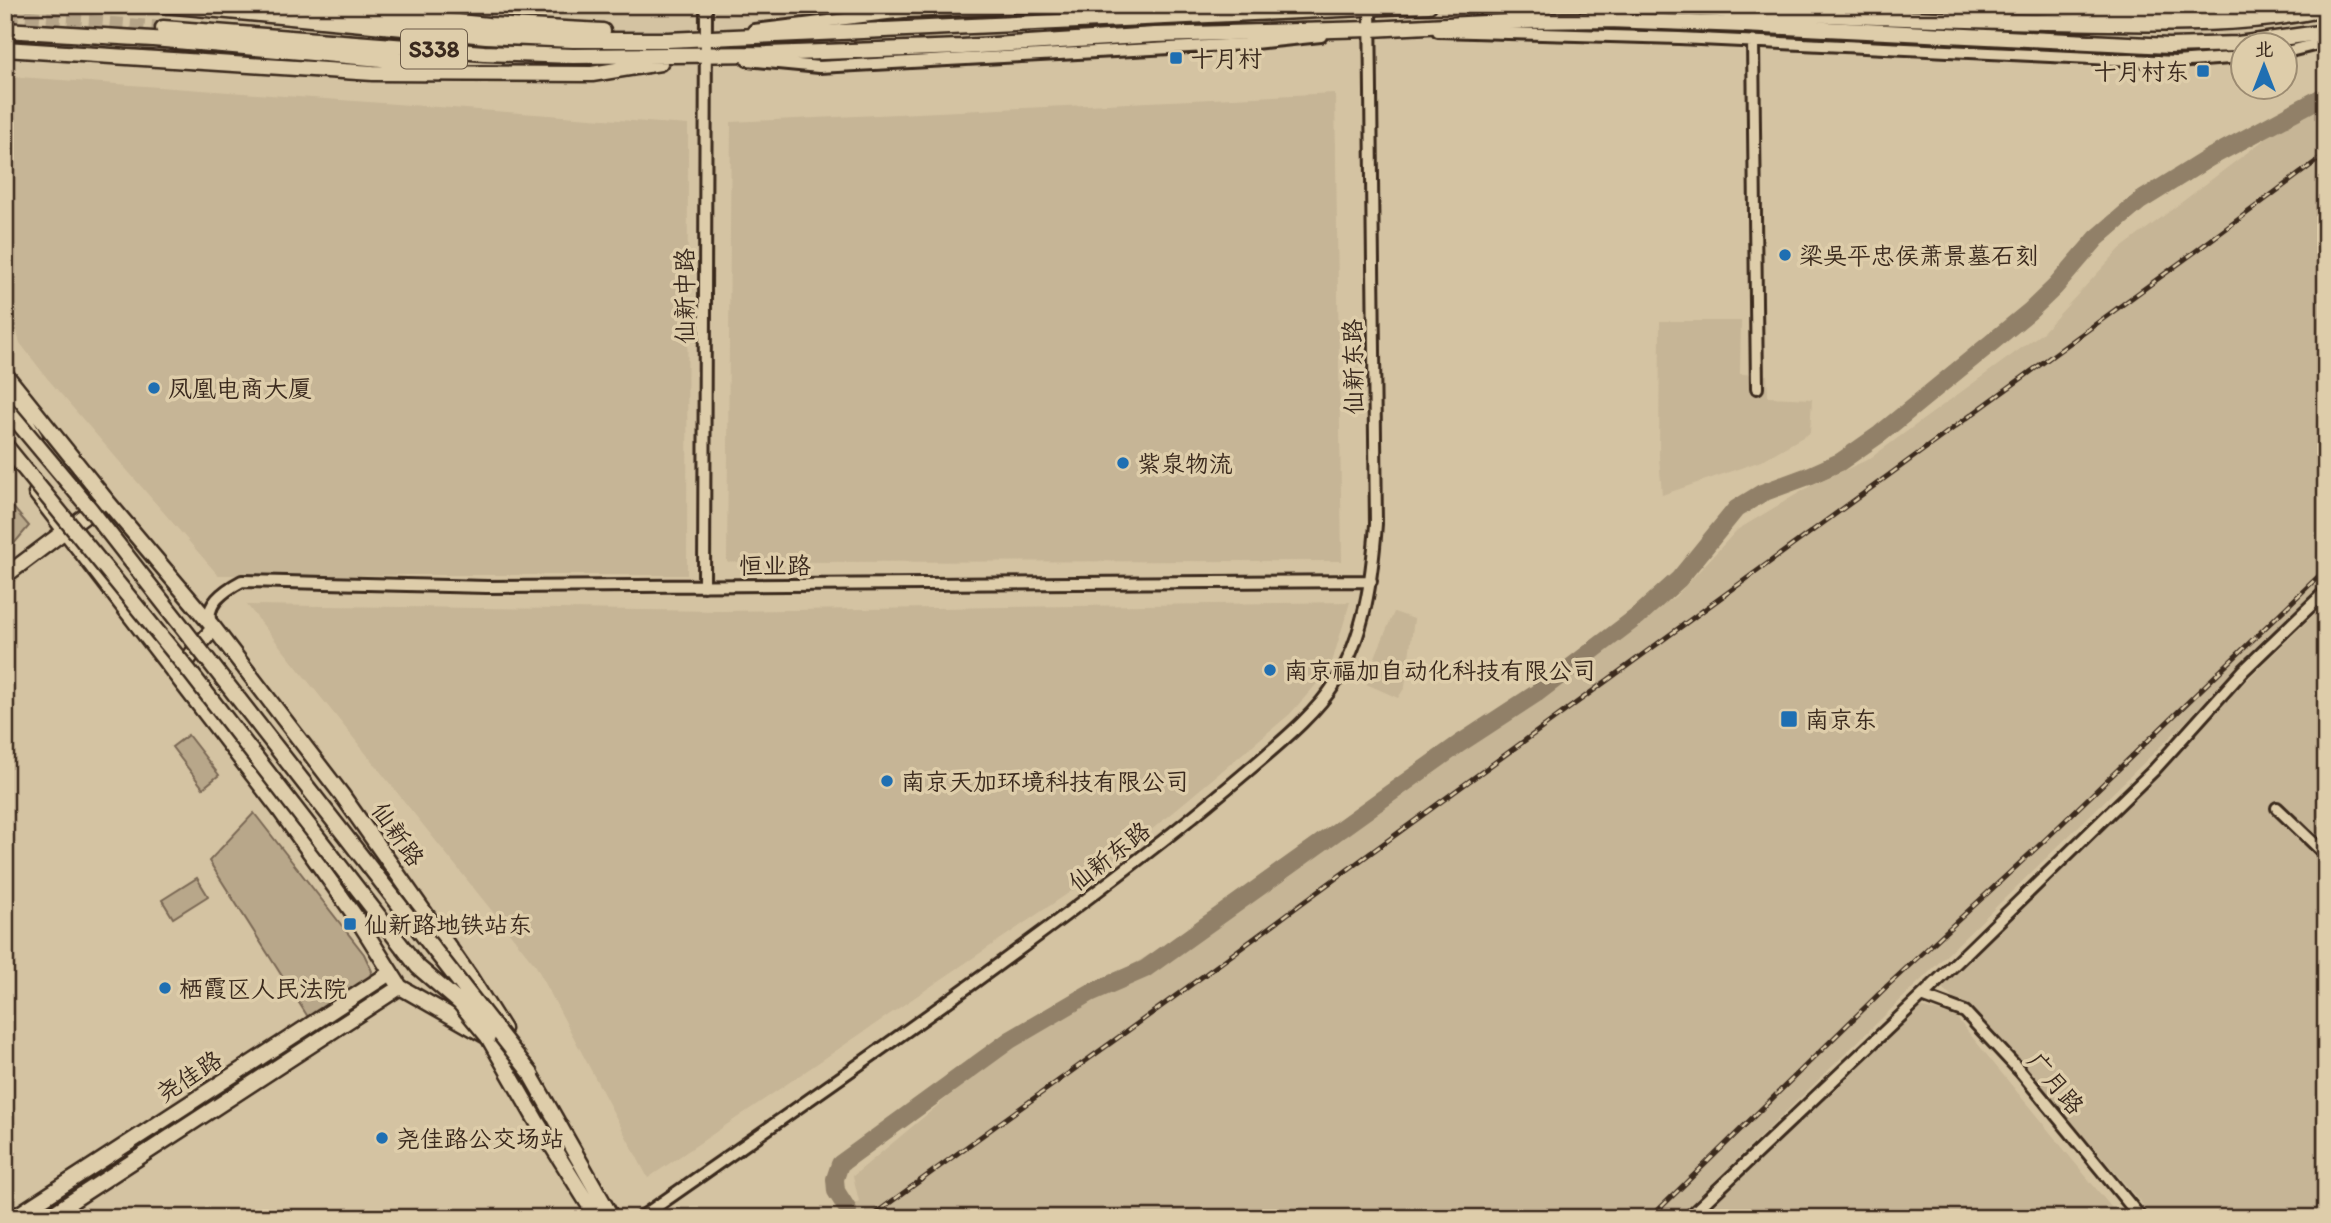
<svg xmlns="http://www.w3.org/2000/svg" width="2331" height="1223" viewBox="0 0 2331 1223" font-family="Itim,'LXGW WenKai TC',sans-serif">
<rect width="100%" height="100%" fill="#d4c3a2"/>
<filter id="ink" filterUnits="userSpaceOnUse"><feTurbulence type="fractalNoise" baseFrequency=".0143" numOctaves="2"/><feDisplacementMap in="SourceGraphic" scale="14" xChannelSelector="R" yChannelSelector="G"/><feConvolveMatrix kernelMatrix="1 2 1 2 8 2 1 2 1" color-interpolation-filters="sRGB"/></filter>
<g filter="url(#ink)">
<path fill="#c6b596" d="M5,76L688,125L687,575H218L47,378L20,343L11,313L5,315Z
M1335,93L1342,561L727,562L731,122Z
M2326,100V585L1677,1218H832L859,1201L853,1176L1033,1026L1293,866L1676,596L1737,530L1812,485L1869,459L2042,333L2120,249L2294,117Z
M1660,321H1741L1740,374L1767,375L1768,397L1812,399L1810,433L1761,461L1662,495L1659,457Z
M1350,602L1330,669L1290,714L1107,867L648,1178L536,966L247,605L724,611Z
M2326,603V1218H2154L2037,1081L1937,983Z
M1394,612L1414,619L1405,687L1398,698L1364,683Z
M1919,1007L1955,1016L2120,1218H1691L1758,1153Z"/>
<path fill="#b8a78a" stroke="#7a6854" stroke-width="2" d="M5,498L29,526L6,553L5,552Z
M188,735L219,775L203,788L172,747Z
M254,813L364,954L372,971L367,982L308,1017L209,861Z
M197,878L208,896L173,918L162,900Z"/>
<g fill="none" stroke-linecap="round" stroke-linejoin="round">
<path stroke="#918068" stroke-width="18" d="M848,1210L836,1191L835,1179L840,1164L1010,1040L1090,993L1145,969L1459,744L1537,693L1638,616L1679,579L1736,509L1762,493L1811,475L1840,462L1880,434L2030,311L2055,287L2097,238L2140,201L2209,158L2326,95"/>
<path stroke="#b5a488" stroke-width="14" stroke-dasharray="14 7" stroke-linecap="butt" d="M5,15L163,28"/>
<defs>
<path id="minor" d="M1948,5L2096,12H2204L2296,5
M754,30L904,12L1096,5
M1438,31L1679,38L2175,62L2244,57
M1753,42L1757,388
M2286,52L2326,42
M747,60L819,67L1245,44L1321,36
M704,586L706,5
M212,626C202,605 225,590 242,581L487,587L1371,581
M2277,808L2326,855
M1922,996L1965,1012L2020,1071L2141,1218
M640,1218C813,1097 986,978 1152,849C1186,823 1218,796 1251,768C1281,742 1314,716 1336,682C1365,635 1372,578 1376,524L1370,5
M1688,1218L1922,996L2154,770L2244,670L2326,591"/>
<path id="major" d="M165,5L486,36L573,40H668L1429,5
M292,5L488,25L603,31
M1627,5C1766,13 1906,19 2046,22C2140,23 2233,29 2326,9
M163,28L484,53L573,56L767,54L962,47L1155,35L1371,29L1523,21L1608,20L1744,25L2169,46L2238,44L2326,32
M5,30L153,39L450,65
M5,49L373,73L592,74L660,63
M5,374L106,500L214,628L342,795L470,977L503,1029
M5,386L35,437
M36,493L279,809L358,920L400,987L488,1037L537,1122L597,1218
M5,576L106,500
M179,673L194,651L214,628
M526,1067L612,1218
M13,1218L390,973
M46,1218L400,987"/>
</defs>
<use href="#minor" stroke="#3b2a1e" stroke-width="16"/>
<use href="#major" stroke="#3b2a1e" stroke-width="19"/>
<use href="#minor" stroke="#decdaa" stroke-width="10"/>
<use href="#major" stroke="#decdaa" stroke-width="14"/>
<defs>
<path id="rail" d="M869,1218C1013,1112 1159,1010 1302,903L2196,251L2326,154
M1650,1218L1887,986L2046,839L2326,569"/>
</defs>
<use href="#rail" stroke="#3b2a1e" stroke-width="5"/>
<use href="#rail" stroke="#decdaa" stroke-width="2.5" stroke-dasharray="8" stroke-linecap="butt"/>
<defs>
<path id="major-bridge" d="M5,407L91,510L532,1075
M5,445L190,672L418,967L460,1003L488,1037"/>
</defs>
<use href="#major-bridge" stroke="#3b2a1e" stroke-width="19" stroke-linecap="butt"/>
<use href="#major-bridge" stroke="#decdaa" stroke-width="14"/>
</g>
</g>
<g fill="#1f6fb2" stroke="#decdaa" stroke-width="2.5">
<rect x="1169" y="51" width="14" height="14" rx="3.5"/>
<rect x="2196" y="64" width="14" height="14" rx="3.5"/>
<circle cx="1785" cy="255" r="7"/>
<circle cx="154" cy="388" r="7"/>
<circle cx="1123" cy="463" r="7"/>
<circle cx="1270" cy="670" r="7"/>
<rect x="1780" y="710" width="18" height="18" rx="3.5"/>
<circle cx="887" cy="781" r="7"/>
<rect x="343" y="917" width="14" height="14" rx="3.5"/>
<circle cx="165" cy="988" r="7"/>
<circle cx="382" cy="1138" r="7"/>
</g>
<g text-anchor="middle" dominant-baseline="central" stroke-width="7" stroke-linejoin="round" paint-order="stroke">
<rect fill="#decdaa" stroke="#6c5b48" stroke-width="2" x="401" y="29.5" width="66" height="39" rx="5"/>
<g font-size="23" font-weight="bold" fill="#3b2a1e">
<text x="434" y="49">S338</text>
</g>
<g font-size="24" fill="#3b2a1e" stroke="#decdaa" text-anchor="start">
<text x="1190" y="58">十月村</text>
<text x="2189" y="71" text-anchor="end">十月村东</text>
<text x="1799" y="255">梁吴平忠侯萧景墓石刻</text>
<text x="168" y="388">凤凰电商大厦</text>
<text x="1137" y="463">紫泉物流</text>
<text x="1284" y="670">南京福加自动化科技有限公司</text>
<text x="1805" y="719">南京东</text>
<text x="901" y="781">南京天加环境科技有限公司</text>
<text x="364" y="924">仙新路地铁站东</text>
<text x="179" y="988">栖霞区人民法院</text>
<text x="396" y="1138">尧佳路公交场站</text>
</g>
<g font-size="24" fill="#3b2a1e" stroke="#decdaa">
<text transform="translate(684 296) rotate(-90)">仙新中路</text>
<text transform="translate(1353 367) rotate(-91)">仙新东路</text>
<text x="775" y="565">恒业路</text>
<text transform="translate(398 834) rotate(55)">仙新路</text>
<text transform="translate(1109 856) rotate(-38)">仙新东路</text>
<text transform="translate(189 1076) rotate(-33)">尧佳路</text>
<text transform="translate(2056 1083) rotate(50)">广月路</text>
</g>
</g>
<rect width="2331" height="1223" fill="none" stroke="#decdaa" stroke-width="28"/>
<rect x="14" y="14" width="2303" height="1195" fill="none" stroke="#3b2a1e" stroke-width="2.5" filter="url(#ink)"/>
<g transform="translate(2264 66)"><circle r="33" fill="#decdaa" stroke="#9d8c72" stroke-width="2"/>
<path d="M0-5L12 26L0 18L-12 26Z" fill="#1f6fb2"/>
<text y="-10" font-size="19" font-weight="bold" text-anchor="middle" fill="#3b2a1e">北</text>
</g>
</svg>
